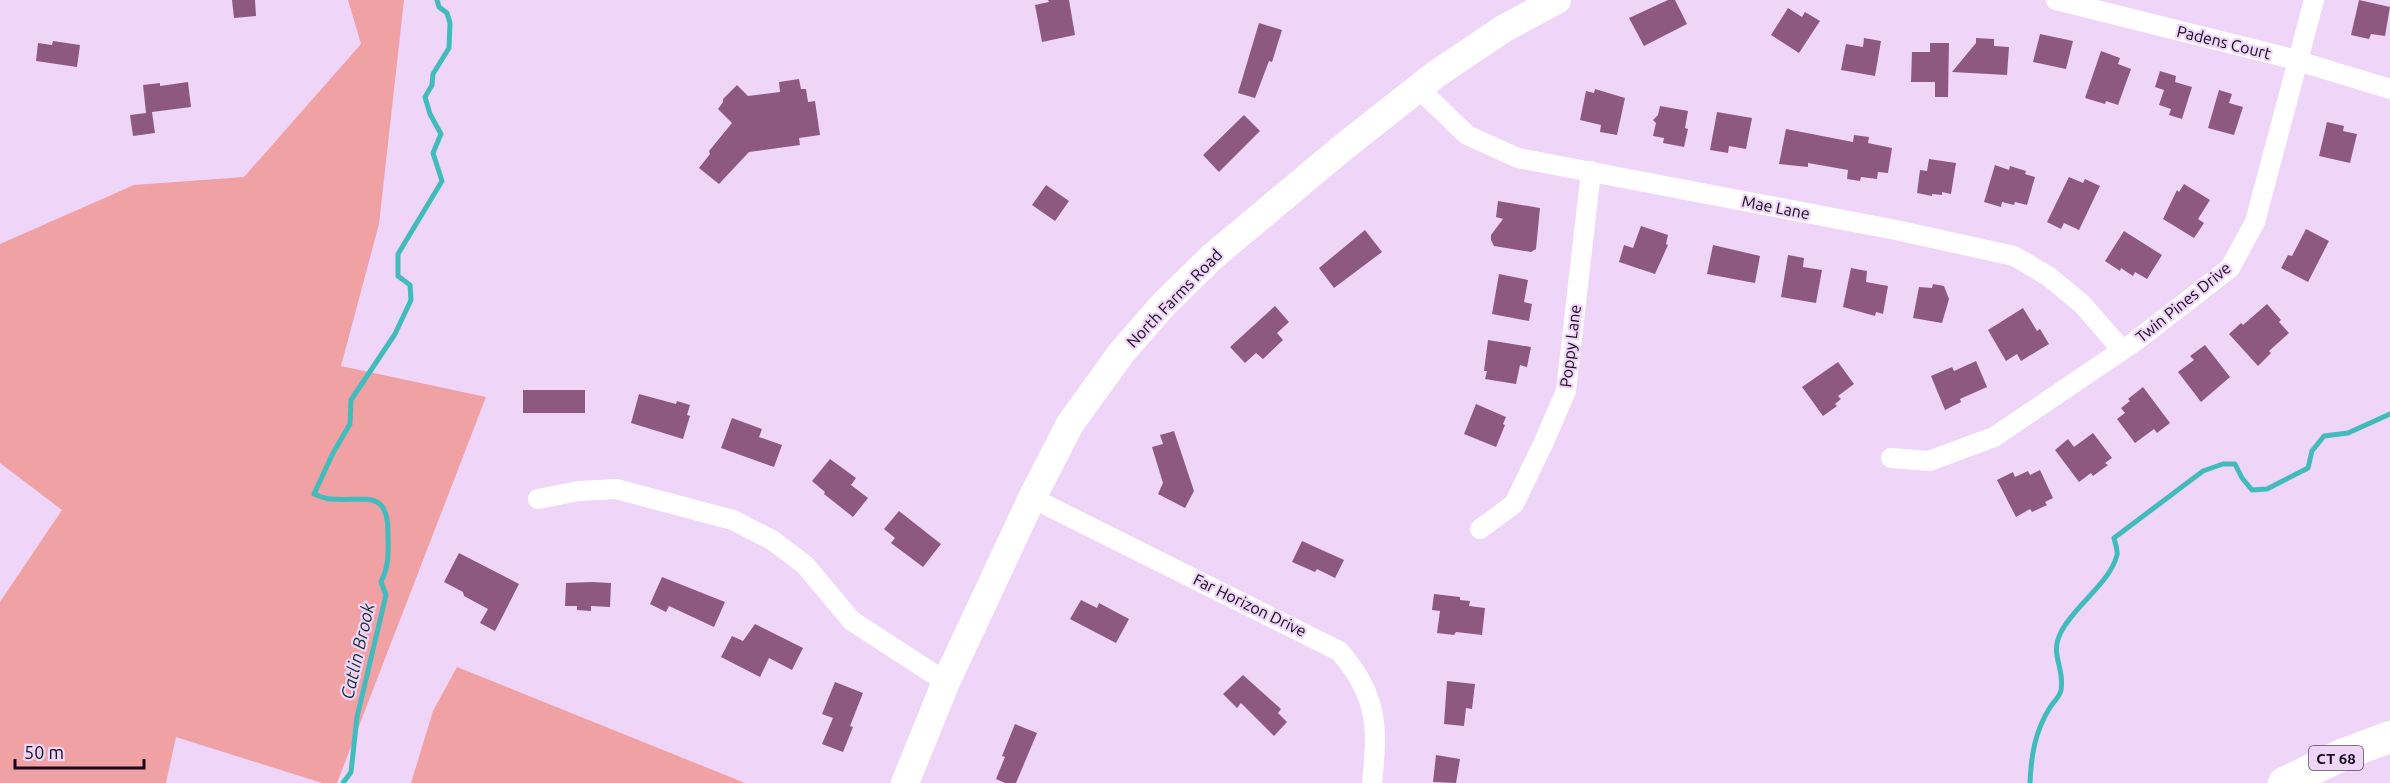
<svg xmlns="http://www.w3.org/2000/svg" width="2390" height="783" viewBox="0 0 2390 783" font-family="Ubuntu,sans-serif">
<rect width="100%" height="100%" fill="#efd6f8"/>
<path fill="#efa1a4" d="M348,0H404L379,224L341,366L486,397L337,783H322L176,737L166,783H0V602L62,510L0,463V244L134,185L244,177L361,44Z
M457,667L745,783H411L433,711Z"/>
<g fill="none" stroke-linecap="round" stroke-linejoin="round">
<path stroke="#42bbbd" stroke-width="5" d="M343,783L351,772L357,717L386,595L381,582C390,564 388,552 388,532C388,488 363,502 331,499C325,499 319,496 314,494L333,453L350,424L351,400L395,334L411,300L410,285L398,276V254L442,181L433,153L441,134L430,114L425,97L432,85L433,74L449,48L450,23L447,13L439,7L437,0
M2030,783C2031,756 2035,732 2049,709C2053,702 2060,697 2061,690C2065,666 2049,656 2061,632C2074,606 2110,583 2117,555C2118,550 2115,543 2114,538L2203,471L2223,464H2235L2242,478L2252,490L2267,489L2308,468L2312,451L2324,436L2348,433L2390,414"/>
</g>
<path fill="#8e5981" d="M232,0H255L256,16L234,18Z
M1048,0H1069L1075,35L1042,42L1035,5L1049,2Z
M1668,0H1675L1687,24L1644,46L1629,18Z
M2359,0L2390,7L2385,36L2371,34L2369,39L2351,35Z
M1788,8L1802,17L1805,12L1820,21L1799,53L1771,35Z
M1259,23L1282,30L1272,62L1269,61L1255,98L1238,93Z
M2040,34L2073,41L2066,69L2033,62Z
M1864,38L1881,41L1875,76L1841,70L1846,44L1863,47Z
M1976,38L1994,39V46L2009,47L2007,75L1952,72L1976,43Z
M53,41L80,45L77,67L36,61L38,43L52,45Z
M1930,43H1949L1948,97H1935V82H1911L1912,52H1930Z
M2101,51L2120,58L2118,64L2131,69L2118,105L2106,101L2105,104L2085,98Z
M2160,71L2176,76L2175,82L2192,87L2182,119L2169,115L2171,109L2159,105L2164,90L2155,87Z
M799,79L801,89H806L808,102L815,101L820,135L799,138L800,145L749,152L719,184L699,168L710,154L709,151L732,123L718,109L723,102V99L737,85L748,96L780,92L779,82Z
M188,82L191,107L152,112L155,133L133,136L130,115L146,113L143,85L160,83V86Z
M1595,89L1625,98L1617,135L1600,132L1601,125L1580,120L1586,91L1594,93Z
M2219,90L2232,94L2229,103L2243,107L2234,135L2208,128Z
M1660,106L1688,111L1685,128L1688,129L1684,147L1663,143L1664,138L1653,136L1656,123L1653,120L1658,115Z
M1717,112L1752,118L1746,149L1729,146L1728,153L1710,150Z
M1244,115L1260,131L1219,172L1203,155Z
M2327,122L2344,126L2343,131L2357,134L2350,163L2319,156Z
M1786,129L1853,142L1854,135L1869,137L1868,143L1892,148L1888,173L1878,172L1877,179L1861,177L1860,181L1847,179L1848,170L1808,163V167L1779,164Z
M1929,159L1956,163L1951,194L1942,192V195L1932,194V196L1917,193L1920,170L1927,171Z
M1995,165L2009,170L2010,166L2026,171L2025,174L2035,177L2027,205L2015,202L2014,205L2002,202L2001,207L1984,202Z
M2069,177L2083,183L2085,179L2100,186L2079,230L2064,223L2061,229L2047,222Z
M2184,184L2210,200L2198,219L2204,223L2194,238L2163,219L2177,190L2179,192Z
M1046,185L1069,201L1055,221L1032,205Z
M1498,201L1540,208L1536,249L1531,252L1494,246L1491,240V235L1503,219L1496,217Z
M1641,226L1668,235L1666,244L1668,245L1655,274L1619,262L1624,245L1633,248Z
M2306,229L2329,241L2308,282L2281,268L2288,255L2292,256Z
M1365,230L1382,252L1334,288L1319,268Z
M2124,231L2162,255L2147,279L2135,272L2133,276L2121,268L2120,271L2105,261Z
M1713,245L1760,256L1755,283L1707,274Z
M1788,255L1804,258L1803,267L1822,270L1816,303L1781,297Z
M1851,268L1867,271L1866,282L1888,286L1883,314L1876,312L1875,316L1843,307Z
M1499,274L1528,280L1524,302L1532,304L1529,321L1492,314Z
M1933,284L1944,286L1949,299L1942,323L1913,318L1919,287L1932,288Z
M2267,304L2281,320L2279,322L2289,333L2269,351L2271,353L2258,366L2229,334L2241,323L2243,325Z
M1275,306L1289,322L1277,333L1283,340L1263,359L1256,353L1245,363L1230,347Z
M2023,308L2037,331L2040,329L2049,344L2021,361L2017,354L2006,361L1988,330Z
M1488,340L1531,347L1527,367L1520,365L1516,384L1485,379L1487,371H1484Z
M2205,345L2230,377L2201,402L2178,372L2194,360L2190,356Z
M1976,361L1987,387L1960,399L1961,402L1945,410L1931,376L1952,367L1954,371Z
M1838,362L1854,384L1838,396L1841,399L1835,404L1837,406L1823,416L1802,387Z
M2143,387L2170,423L2157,433L2154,429L2135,443L2117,419L2125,413L2121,408L2130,401L2128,399Z
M523,390H585V413H523Z
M639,394L676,404L677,401L690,405L687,415L690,416L683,439L631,423Z
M1476,404L1506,417L1503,424L1505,425L1496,447L1464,434Z
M732,418L762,429L759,437L782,445L774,467L721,448Z
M1174,431L1194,491L1185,508L1158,494L1163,483L1152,447L1163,444L1160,435Z
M2093,433L2112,458L2105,463L2108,465L2093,476L2091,473L2079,482L2055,450L2068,439L2074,447Z
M830,459L856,478L851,485L868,498L853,517L824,494L825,492L812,481Z
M2040,470L2053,498L2045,502L2047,505L2032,512L2030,509L2016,517L1997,480L2013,472L2015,477L2028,471L2030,475Z
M899,511L941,544L923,567L891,543L895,538L884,529Z
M1302,541L1344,560L1335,578L1317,569L1315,572L1292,562Z
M459,553L519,584L495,631L480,623L488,609L464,596L463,592L444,582Z
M662,577L725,602L714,627L669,606L666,612L650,604Z
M592,582L611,583L610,607L591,606V611L577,610V606H565L566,583Z
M1434,594L1460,597V600L1470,601L1469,606L1485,608L1482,635L1456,632L1454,635L1437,633L1440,611L1432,610Z
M1081,600L1097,608L1099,603L1129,619L1116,643L1070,619Z
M755,624L803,648L792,670L769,658L760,677L721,657L732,636L743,641Z
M1243,675L1281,709L1278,713L1287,722L1274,736L1241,703L1237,708L1223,694Z
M1447,681L1475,684L1472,709L1466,708L1464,726L1444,724Z
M835,682L863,693L850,726L853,727L843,752L822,744L833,718L822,714Z
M1015,724L1037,733L1016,783H1005L996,779L1005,757L1002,756Z
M1436,755L1460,759L1456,783L1433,782Z"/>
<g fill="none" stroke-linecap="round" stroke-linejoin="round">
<path stroke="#fff" stroke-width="20" d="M2056,0L2285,57L2390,89
M1418,88L1467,135L1518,158L1896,230L2014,256L2048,276L2082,304L2122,350
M1891,458L1929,461L1994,437L2133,343L2230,268L2255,222L2314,0
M1032,498L1339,651C1378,695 1378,727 1372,783
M538,499L579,491L616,489L733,520L772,540L805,565L852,621L946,682
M1480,529L1514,504L1543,444L1566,391L1591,171"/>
<path stroke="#fff" stroke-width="28" d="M905,783L946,682L1032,498L1070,424L1122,352L1164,304L1212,257L1341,149L1435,75L1503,29L1557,0"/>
<path stroke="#fff" stroke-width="32" d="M2284,783L2344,754L2390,737"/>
</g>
<g text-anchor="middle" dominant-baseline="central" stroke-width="4.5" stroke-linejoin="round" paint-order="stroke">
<rect fill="#efd6f8" stroke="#58465e" stroke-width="1.5" x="2309" y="746" width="54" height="24" rx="4.5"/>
<g font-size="15" font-weight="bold" fill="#17081c">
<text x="2336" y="758">CT 68</text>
</g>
<g font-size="16" fill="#17081c" stroke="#efd6f8">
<text transform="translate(2224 42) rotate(14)">Padens Court</text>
<text transform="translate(1776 207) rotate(11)">Mae Lane</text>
<text transform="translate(1174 298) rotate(-46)">North Farms Road</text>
<text transform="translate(2183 302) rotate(-39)">Twin Pines Drive</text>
<text transform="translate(1570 346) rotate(-83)">Poppy Lane</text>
<text transform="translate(1250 605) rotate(26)">Far Horizon Drive</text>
</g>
<g font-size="18" font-style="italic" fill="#153030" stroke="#efd6f8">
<text transform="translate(357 651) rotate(-77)">Catlin Brook</text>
</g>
</g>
<path d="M15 759v9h129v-9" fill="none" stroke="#17081c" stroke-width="3"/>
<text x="24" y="759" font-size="18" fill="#17081c" stroke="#efd6f8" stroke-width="4.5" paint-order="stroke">50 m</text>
</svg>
